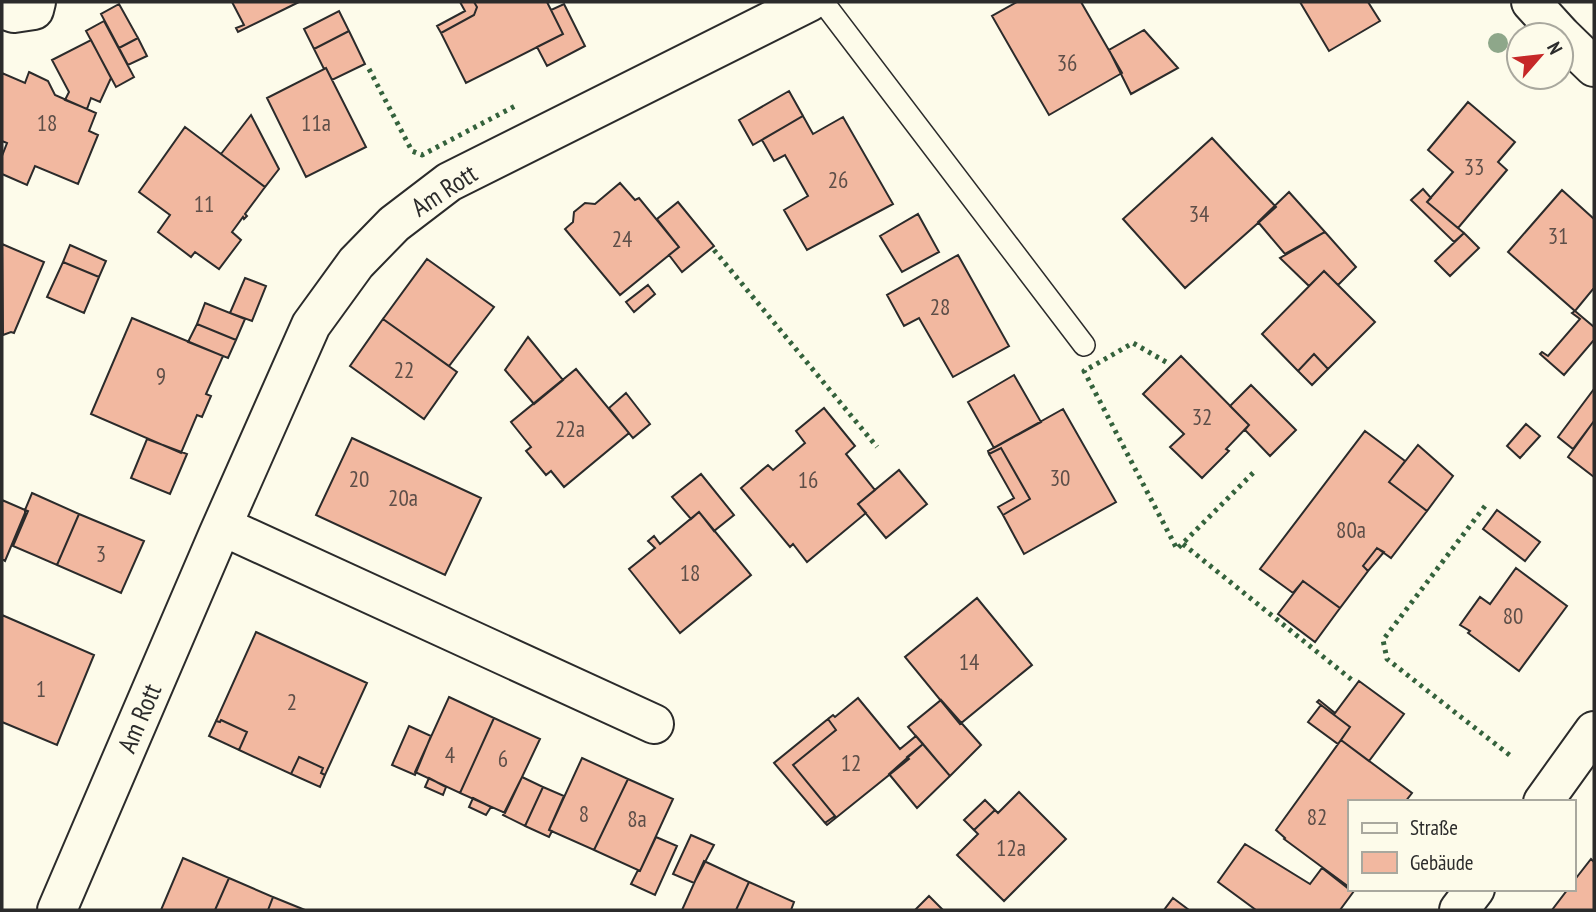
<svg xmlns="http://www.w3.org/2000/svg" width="1596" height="912" viewBox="0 0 1596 912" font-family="'PT Sans Narrow',sans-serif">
<rect width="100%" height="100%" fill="#fdfbea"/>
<path fill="#f2b8a0" stroke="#2b2b2b" stroke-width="2" d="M232,2H299L238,32L236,28L244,25Z
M460,2H474L477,7L474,15L441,33L437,26L465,11Z
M474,2H547L563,34L466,83L441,33L474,15L477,7Z
M1017,2H1081L1122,73L1049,115L992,16Z
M1300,2H1368L1380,21L1329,51Z
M119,4L138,38L119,48L101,14Z
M564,4L585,46L547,66L537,47L563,34L551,10Z
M339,11L349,31L314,49L304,29Z
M104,21L134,77L116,87L86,31Z
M1144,30L1178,68L1131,94L1109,50Z
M349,31L365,64L332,80L326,68L324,69L314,49Z
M138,38L147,56L128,65L119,48Z
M91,40L111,78L100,102L91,98L87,109L65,100L69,92L52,60Z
M326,68L366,147L306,177L267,98Z
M29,72L48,81L55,95L96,113L89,131L98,135L78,184L35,166L27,185L2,174V156L7,143L2,141V73L25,83Z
M789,91L803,116L753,145L739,120Z
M1468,102L1515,142L1498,162L1507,170L1458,228L1427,202L1453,172L1428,150Z
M251,115L279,169L265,187L221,154Z
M803,116L813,134L843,117L893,204L807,250L784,210L808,196L785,155L774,161L762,140Z
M185,127L265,187L245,214L247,216L244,219L243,217L232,232L241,240L219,269L195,252L191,257L158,232L170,215L139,192Z
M1212,138L1276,207L1185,288L1123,219Z
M620,183L635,200L639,198L679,247L620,295L565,229L573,222L574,212L585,203L595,204Z
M1423,189L1431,198L1427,202L1464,233L1454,242L1411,200Z
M1562,190L1594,219V288L1575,311L1508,252Z
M1289,192L1325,232L1285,254L1258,222Z
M678,202L714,246L682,272L669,255L679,247L657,219Z
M918,214L939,252L902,272L880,236Z
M1325,232L1356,267L1338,285L1324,271L1309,286L1280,258Z
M1464,233L1479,248L1450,276L1435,261Z
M2,244L44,262L14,333L11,332L3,335Z
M70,245L106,261L99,277L63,262Z
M958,255L1009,346L953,377L919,318L904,326L887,295Z
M427,259L494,307L449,366L383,319Z
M63,262L99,277L84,313L47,297Z
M1324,271L1375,322L1328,369L1314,354L1298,371L1262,334Z
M245,278L266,286L252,321L230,313Z
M648,285L655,294L634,312L626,302Z
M205,303L245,319L236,340L197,324Z
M1575,311L1594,327V340L1564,375L1540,354L1542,352L1548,356L1580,319L1572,313Z
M132,318L223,356L206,394L211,396L202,417L197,415L181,453L91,414Z
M383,319L457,372L424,419L350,366Z
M197,324L236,340L228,358L188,342Z
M528,337L563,380L534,404L505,370Z
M1314,354L1328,369L1312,385L1298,371Z
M1181,356L1249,425L1226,449L1229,451L1202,478L1170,447L1184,434L1143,394Z
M576,369L629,433L564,487L551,471L546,475L526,451L531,447L511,422Z
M1014,375L1041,422L994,448L968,402Z
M1251,385L1296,430L1270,456L1245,430L1249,425L1230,406Z
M1594,389V421L1573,449L1558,437Z
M626,393L650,424L633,438L609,408Z
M824,408L855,446L846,454L875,490L858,504L866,513L807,562L793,544L790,547L741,488L768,465L773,470L805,443L796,431Z
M1063,409L1116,502L1024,554L1003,515L1030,499L1001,448L989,454L988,451Z
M1594,421V477L1568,457Z
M1526,424L1540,436L1520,458L1507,446Z
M1365,431L1405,461L1389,482L1427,511L1391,558L1377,548L1363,566L1368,571L1340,608L1303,581L1293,593L1260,569Z
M352,438L481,498L445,575L316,515Z
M147,439L187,454L170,494L131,478Z
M1418,445L1453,476L1427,511L1389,482Z
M1001,448L1030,499L1003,515L998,507L1014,498L989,454Z
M899,470L927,504L886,538L858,504Z
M701,474L734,515L714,531L699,512L691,519L672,497Z
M32,493L79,514L57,565L13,546L28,511L25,510Z
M2,500L25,510V513L5,561L2,559Z
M1497,510L1540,542L1525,561L1483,529Z
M699,512L751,575L680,633L629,569L655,548L648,541L654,536L660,544Z
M79,514L144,541L121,593L57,565Z
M1377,548L1384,552L1368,571L1363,566Z
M1516,568L1567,606L1519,671L1468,633L1470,631L1460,625L1480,597L1490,604Z
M1303,581L1340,608L1315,642L1278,614Z
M977,598L1032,665L960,724L905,657Z
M2,615L94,655L57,745L2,722Z
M256,632L367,683L325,775L321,773L323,768L299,757L291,774L239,750L247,732L221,720L220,722L216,721Z
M1359,681L1404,714L1369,761L1341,740L1350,727L1317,702L1319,700L1335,713Z
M449,697L494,718L460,793L415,772Z
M858,698L900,749L916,736L923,744L907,757L909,759L827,825L825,823L835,816L793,765L836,730L828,719L833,715L835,717Z
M941,700L981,745L950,776L908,727Z
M1321,705L1350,727L1338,744L1308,722Z
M494,718L540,739L505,813L460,793Z
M828,719L836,730L793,765L835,816L825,823L774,763Z
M221,720L247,732L239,750L209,736L216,721L220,722Z
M409,726L431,736L415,775L392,765Z
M1341,740L1412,793L1405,802H1349V887L1284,839L1285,838L1276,830Z
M923,744L950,776L917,808L889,774Z
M299,757L323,768L321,773L325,775L320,787L291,774Z
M582,758L628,779L594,850L549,830Z
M522,777L543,787L525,826L503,815Z
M429,778L446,787L443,795L425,787Z
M628,779L673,799L640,871L594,850Z
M543,787L564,796L549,830L552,831L549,837L525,826Z
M1019,792L1066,839L1004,901L957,855L978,834L974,830L995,810L998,813Z
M473,798L491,807L486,815L469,807Z
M985,800L995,810L974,830L964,820Z
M691,835L714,845L694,883L673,874Z
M656,837L677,846L655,895L631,884L638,870L640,871Z
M1245,844L1310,884L1322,868L1349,889L1354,891L1340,910H1256L1218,882Z
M183,858L229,878L215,910H161Z
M1591,859L1594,862V910H1552L1568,889H1573V882Z
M704,861L749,882L736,910H682Z
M229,878L273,897L268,910H215Z
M749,882L794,902L791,910H736Z
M929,896L943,910H915Z
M273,897L305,910H268Z
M1173,898L1189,910H1164Z"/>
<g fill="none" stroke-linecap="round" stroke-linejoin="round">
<defs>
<path id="service" d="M823,2L1084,345"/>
<path id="minor" d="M2,9L14,13L34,10L36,2
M222,526L654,724
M1543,802L1594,731
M57,910L218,535L311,325L356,263L394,224L449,182L809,2
M1459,910L1475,889"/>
<path id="tertiary" d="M1531,2L1561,35
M1561,35L1594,67"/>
</defs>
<use href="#service" stroke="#2b2b2b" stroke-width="24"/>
<use href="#minor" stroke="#2b2b2b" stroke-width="42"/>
<use href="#tertiary" stroke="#2b2b2b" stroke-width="42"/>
<use href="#service" stroke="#fdfbea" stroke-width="21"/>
<use href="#minor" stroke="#fdfbea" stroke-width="38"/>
<use href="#tertiary" stroke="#fdfbea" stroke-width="38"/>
<path stroke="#34623c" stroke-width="5" stroke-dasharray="3.5 5" stroke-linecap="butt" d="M369,69L412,151L422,155L517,105
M714,250L877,447
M1166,362L1133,343L1084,371L1177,549L1256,470
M1485,506L1383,640L1387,659L1512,757
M1183,544L1352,680"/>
</g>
<circle fill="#8ea78a" cx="1498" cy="43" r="10"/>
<g text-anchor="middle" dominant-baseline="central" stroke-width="5" stroke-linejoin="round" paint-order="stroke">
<g font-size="23" fill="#5d4e48">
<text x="1067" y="62">36</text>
<text x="47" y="122">18</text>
<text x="316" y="122">11a</text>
<text x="1474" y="166">33</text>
<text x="838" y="179">26</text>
<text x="204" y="203">11</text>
<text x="1199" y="213">34</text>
<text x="1558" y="235">31</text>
<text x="622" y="238">24</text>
<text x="940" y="306">28</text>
<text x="404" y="369">22</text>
<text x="161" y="375">9</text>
<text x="1202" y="416">32</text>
<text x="570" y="428">22a</text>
<text x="1060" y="477">30</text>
<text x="359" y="478">20</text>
<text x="808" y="479">16</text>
<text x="403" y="497">20a</text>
<text x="1351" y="529">80a</text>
<text x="101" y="553">3</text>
<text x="690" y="572">18</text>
<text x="1513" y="615">80</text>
<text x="969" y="661">14</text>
<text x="41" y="688">1</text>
<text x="292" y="701">2</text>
<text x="450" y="754">4</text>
<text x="503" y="758">6</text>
<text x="851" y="762">12</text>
<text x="584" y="813">8</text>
<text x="1317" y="816">82</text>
<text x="637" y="818">8a</text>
<text x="1011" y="847">12a</text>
</g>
<g font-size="26" fill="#2b2b2b" stroke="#fdfbea">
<text transform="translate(444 190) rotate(-33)">Am Rott</text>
<text transform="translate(139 718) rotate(-67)">Am Rott</text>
</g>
</g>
<rect width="1596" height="912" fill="none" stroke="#2b2b2b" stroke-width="7"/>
<rect x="1348" y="800" width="228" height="91" fill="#fdfbea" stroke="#a9a89e" stroke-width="2"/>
<rect x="1362" y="823" width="35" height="10" fill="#fdfbea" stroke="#a9a89e" stroke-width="2"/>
<text x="1410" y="835" font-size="21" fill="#2b2b2b">Straße</text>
<rect x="1362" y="852" width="35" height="21" fill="#f2b8a0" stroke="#a9a89e" stroke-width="2"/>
<text x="1410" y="870" font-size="21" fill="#2b2b2b">Gebäude</text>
<g transform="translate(1540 56) rotate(62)"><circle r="33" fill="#fdfbea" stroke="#a9a89e" stroke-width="2"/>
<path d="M0-5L12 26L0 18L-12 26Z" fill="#c62828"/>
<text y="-10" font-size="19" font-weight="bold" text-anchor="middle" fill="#2b2b2b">N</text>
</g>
</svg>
